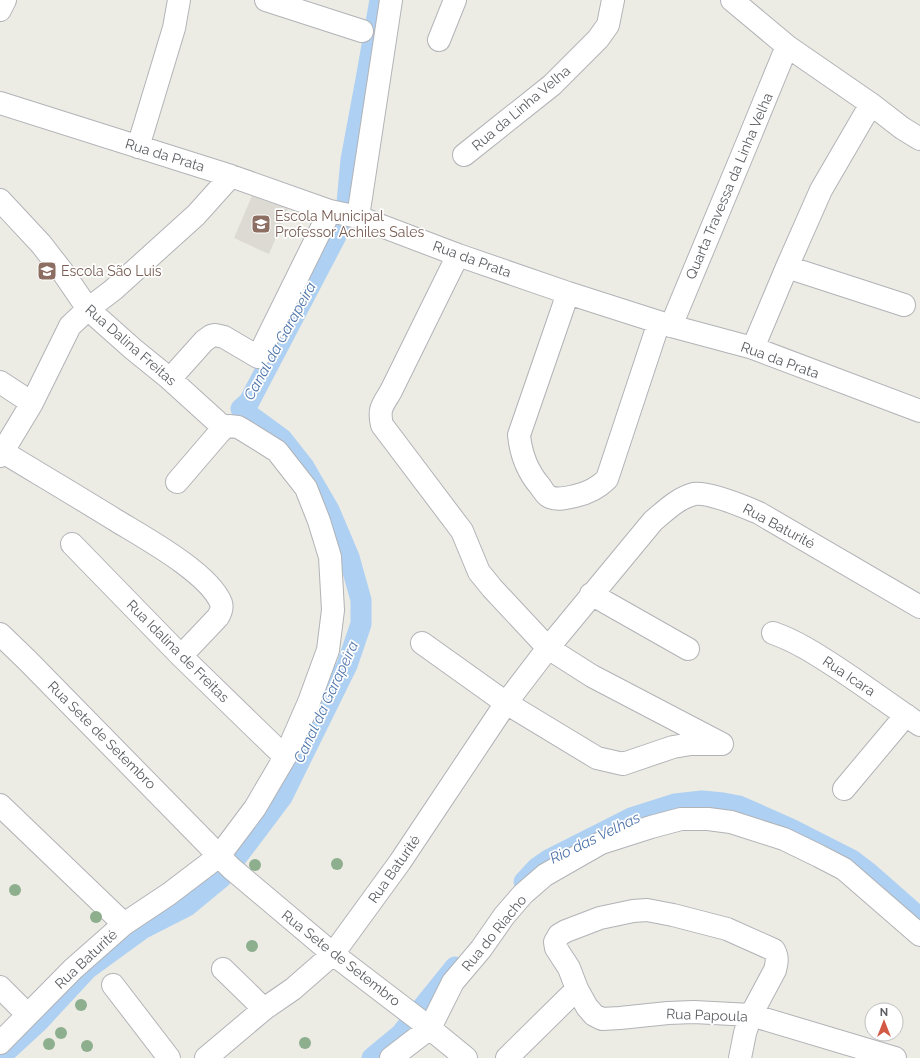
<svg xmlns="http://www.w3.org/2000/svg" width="920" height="1058" viewBox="0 0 920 1058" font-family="Raleway,sans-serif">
<rect width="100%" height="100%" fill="#ecebe4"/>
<path fill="#dcdad2" d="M252,196L288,209L269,254L234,238Z"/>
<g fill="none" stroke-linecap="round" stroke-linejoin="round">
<path stroke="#add0f3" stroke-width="21" d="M524,882L537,868L550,859L631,818L675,804L702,801L723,803L739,806L791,829L852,860L869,873L920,918
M0,1057L38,1022L87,969L142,929L187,906L221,878L282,797L347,665L361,624V600L349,557L329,510L304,467L282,439L241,409L249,402L337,234L347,203L351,160L367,74L380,0
M372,1058L401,1034L455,967"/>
<defs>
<path id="minor" d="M266,0L362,31
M732,0L787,46L871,104L902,128L920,139
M0,10L5,0
M439,40L455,0
M0,103L231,176L330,211L358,217L458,255L568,293L671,326L753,348L920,411
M138,147L174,28L179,0
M464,155L552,85L598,39L608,25L613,0
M0,200L41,244L62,271L88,309L133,349L170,379L224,428
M358,217L391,0
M458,255L391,391C383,405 378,408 382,425L462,531L479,572L492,588L548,648L592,676L722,744
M787,267L904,305
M568,293L519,435C521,455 527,471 540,486C542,489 545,494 548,496C556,501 566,498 575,496C589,493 598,488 607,479L659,322
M671,326L748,141L787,46
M753,348L787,267L821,190L871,104
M170,379L204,341L211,336L215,335L224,337L258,357L330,211
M0,382L32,403
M3,452C41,475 80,498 117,521C145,538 209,573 221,603C223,609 220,613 218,617L181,656
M0,456L32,403L70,326L88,309L113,290L196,215L231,176
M72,544L181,656L285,757
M591,594L688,649
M773,633C796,641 816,654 836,667C865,686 892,706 920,725
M0,634L28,661L231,868L333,954L422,1022L466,1058
M422,643L506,703L597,758L623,764L673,747L691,744H721
M844,789L906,715
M0,805L124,924
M223,969L264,1009
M113,985L169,1058
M0,987L27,1014
M0,1043L73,969L124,924L169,894L219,856L255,808L285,757L309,702L328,650L333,610L330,557L319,521L306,488L277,451L245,431L238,427L229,426L224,428L219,433L177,482
M206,1058L264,1009L293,989L333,954L400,862L506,703L548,648L653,521C665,511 678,498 694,494C709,492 745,507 759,513L920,607
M391,1058L430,1028L453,982L481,949L504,916L523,894L545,875L601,843L651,827L681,819H708L731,822L784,839L819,856L844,869L920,935
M507,1058L577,989
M740,1058L745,1033L751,1015L775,970C777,962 778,958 774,950L727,929L673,915L647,910L633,911L600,918L566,931L559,935L555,942L556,948L569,968L577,989L587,1007L594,1015L602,1019L620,1018L668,1013L694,1012L751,1015L895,1058"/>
</defs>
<use href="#minor" stroke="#b1b3b7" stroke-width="24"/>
<use href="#minor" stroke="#fff" stroke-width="22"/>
</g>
<g fill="#8daf8e">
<circle cx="337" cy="864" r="6"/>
<circle cx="255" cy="865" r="6"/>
<circle cx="15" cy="890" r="6"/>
<circle cx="96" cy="917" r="6"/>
<circle cx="252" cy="946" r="6"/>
<circle cx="81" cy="1005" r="6"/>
<circle cx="61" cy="1033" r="6"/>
<circle cx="305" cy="1043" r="6"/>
<circle cx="49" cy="1044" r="6"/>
<circle cx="87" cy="1046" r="6"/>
</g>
<defs>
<symbol id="school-square" viewBox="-11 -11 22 22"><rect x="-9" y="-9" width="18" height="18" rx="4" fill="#8d6e63" stroke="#fff"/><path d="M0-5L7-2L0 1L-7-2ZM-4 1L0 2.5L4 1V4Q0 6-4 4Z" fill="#fff"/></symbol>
</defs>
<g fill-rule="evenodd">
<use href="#school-square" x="250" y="213" width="22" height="22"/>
<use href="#school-square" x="36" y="260" width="22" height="22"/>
</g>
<g text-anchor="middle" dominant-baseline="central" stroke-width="3.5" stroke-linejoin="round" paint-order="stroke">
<g font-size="14" fill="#5c5e62" stroke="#fff">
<text transform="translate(521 108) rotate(-40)">Rua da Linha Velha</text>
<text transform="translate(165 155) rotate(17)">Rua da Prata</text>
<text transform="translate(729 186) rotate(-67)">Quarta Travessa da Linha Velha</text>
<text transform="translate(472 259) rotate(20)">Rua da Prata</text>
<text transform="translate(131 345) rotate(41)">Rua Dalina Freitas</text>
<text transform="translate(780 360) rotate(20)">Rua da Prata</text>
<text transform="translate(779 526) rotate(28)">Rua Baturité</text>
<text transform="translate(178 651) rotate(45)">Rua Idalina de Freitas</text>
<text transform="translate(849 676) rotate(34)">Rua Icara</text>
<text transform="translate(102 735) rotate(45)">Rua Sete de Setembro</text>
<text transform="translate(394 869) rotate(-55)">Rua Baturité</text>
<text transform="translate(494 933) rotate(-51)">Rua do Riacho</text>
<text transform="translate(341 958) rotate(38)">Rua Sete de Setembro</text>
<text transform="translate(86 959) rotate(-43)">Rua Baturité</text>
<text transform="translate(707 1015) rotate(2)">Rua Papoula</text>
</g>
<g font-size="14" fill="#785e54" stroke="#fff" text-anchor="start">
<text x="275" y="216">Escola Municipal<tspan x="275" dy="16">Professor Achiles Sales</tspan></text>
<text x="61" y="271">Escola São Luis</text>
</g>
<g font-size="15" font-style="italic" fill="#5076ab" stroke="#fff">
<text transform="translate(280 341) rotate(-61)">Canal da Garapeira</text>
<text transform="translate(326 702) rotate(-65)">Canal da Garapeira</text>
<text transform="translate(595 838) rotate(-26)">Rio das Velhas</text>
</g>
</g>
<g transform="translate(884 1022)"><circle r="19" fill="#ffffff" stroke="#bebfc0"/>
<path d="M0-3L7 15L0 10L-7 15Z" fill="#d25944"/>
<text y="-6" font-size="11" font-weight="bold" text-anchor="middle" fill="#5c5e62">N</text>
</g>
</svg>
